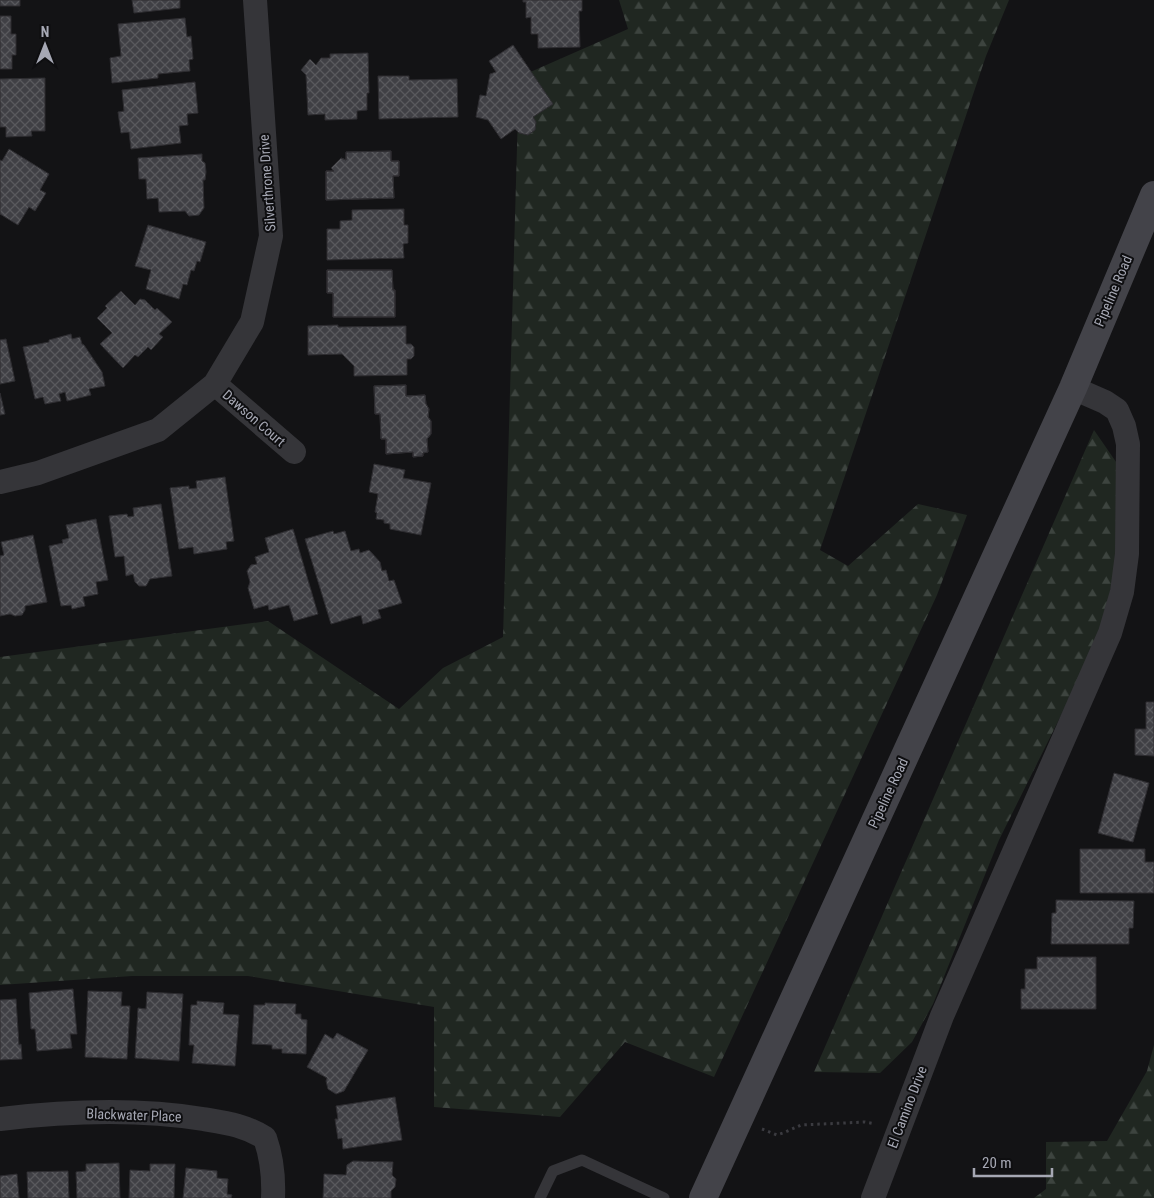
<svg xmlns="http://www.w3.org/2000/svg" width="1154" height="1198" viewBox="0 0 1154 1198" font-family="'Roboto Condensed',sans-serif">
<defs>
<pattern id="forest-firs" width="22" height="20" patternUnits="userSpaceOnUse" patternTransform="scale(1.25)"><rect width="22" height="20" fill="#202721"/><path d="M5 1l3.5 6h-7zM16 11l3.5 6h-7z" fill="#3d443f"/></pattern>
<pattern id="building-cross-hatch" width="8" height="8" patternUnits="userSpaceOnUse" patternTransform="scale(1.25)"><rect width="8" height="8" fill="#404045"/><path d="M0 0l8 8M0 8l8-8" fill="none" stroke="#59595d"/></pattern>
</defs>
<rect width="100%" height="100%" fill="#131315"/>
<path fill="url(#forest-firs)" d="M619,0H1009L986,56L820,550L848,566L918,504L967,515L937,595L714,1077L625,1042L560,1117L434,1107V1007L248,976H132L0,985V657L268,621L399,709L443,668L503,637L519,77L628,29Z
M1094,430L1123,472L1118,556L1100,637L999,840L933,1004L912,1042L880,1073L814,1072Z
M1154,1045V1198H1034L1046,1189V1142L1107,1141L1147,1071Z"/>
<path fill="url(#building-cross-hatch)" stroke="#2e2d31" d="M0,0H20V6H0Z
M132,0H180V8L134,13Z
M523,0H582V11H579L580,47L538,48V34H531V17L526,18V2H523Z
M0,16H11V34H16V55H12V69H0Z
M185,18L187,37L191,36L193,59L189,60L190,71L158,74V78L112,83L110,58L121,56L118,24Z
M513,45L553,104L533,117L536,122L535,130L528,135L519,133L515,129L501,139L488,120L476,117L480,95L486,96L490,74L496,72L489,61Z
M368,53L369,93H367V110L357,111V119L325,120V114L308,115L306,75L301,70L310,59L316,65L321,58H330V54Z
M378,76H409V80L457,79L458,117L379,119Z
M45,78V131H31L32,136L6,137V127H0V79Z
M195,82L198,113L187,114L188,125L179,126L181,143L131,149L129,132L121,133L118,112L124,111L122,90Z
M9,149L49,174L40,190L46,193L35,211L29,207L18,225L0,214V160L2,161Z
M391,151V161H399V176H393L394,198L326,200V171H334L331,168L341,158L346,160V152Z
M391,151V161H399V176H393L394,198L326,200V171H334L331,168L341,158L346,160V152Z
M202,154V161L205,163L206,172L205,180H203L204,208L199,215L189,216L185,211L159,212L158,198L147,199L146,179H139L138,158Z
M404,209V225H408V243L403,244L404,258L327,260V229H340V221L352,220V210Z
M148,225L206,242L200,262L197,261L194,271L191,270L187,285L183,284L179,299L146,289L151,270L135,266Z
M327,270H392L393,290H395V317H333V293H327Z
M327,270H392L393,290H395V317H333V293H327Z
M121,291L135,305L140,299L145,300L155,310L157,308L172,322L159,334L163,337L151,350L148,347L138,357L135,355L123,368L100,344L112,333L97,318L107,308L105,306Z
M338,325V327L406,326V344H411L414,347V356L411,359H407V375L354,376V366L342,354L308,355V326Z
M71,334L72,339L80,337L82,344L84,345L102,372L105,386L89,389L91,395L67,401L65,392L59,394L61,401L45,404L43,397L35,399L23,347L49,342V340Z
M6,339L15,381L0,384V340Z
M406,385V396L425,395L426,404L429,409L428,417L431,421V434L427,439L428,452L423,453V456L413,457V452L386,454V439H381L380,414H375L374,386Z
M406,385V396L425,395L426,404L429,409L428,417L431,421V434L427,439L428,452L423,453V456L413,457V452L386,454V439H381L380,414H375L374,386Z
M0,393L5,414L0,415Z
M374,464L405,470L403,478L431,483L421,535L390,529V524L384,523V520L376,519L377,513L375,512L378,494L369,492Z
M225,477L234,541L226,542L227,549L194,554L193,547L179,549L170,488L189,486V489L197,488L196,481Z
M161,504L172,576L150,579L146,586H139L135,582L133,574L126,576L124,556L115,557L109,516L127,514L128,517L134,516L133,508Z
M96,519L108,580L96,582L98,594L83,597L85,606L72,609L71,605L61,606L49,546L63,543L62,540L69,538L66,525Z
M293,529L318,614L294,621L289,605L269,610L268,605L254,609L248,588L250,582L247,571L251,565L257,564L255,557L269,552L265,538Z
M333,531L334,534L345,531L351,551L359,549L360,553L369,550L380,562L382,571L386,570L389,581L394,580L402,603L378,610L381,618L363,624L361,615L331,624L305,539Z
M33,535L47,602L25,606V610L22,615L15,616L10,614L0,616V556L4,555L1,542Z
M1146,702H1154V756L1135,755V729H1146Z
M1114,773L1149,783L1133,842L1098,833Z
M1080,849H1145V862H1154V893H1080Z
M1056,900L1134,901L1133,928H1129V944H1051L1052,913H1056Z
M1037,957H1096V1009H1021V989H1025V969H1037Z
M73,989L77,1034H70L72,1048L37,1051L35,1029H31L29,993Z
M88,991L122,992L121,1006H130L127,1059L85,1057Z
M147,992L183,994L179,1061L135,1058L138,1008L146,1009Z
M16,999L19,1045L21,1044L22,1059L0,1060V1000Z
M197,1001L224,1003L223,1014L239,1015L235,1066L192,1063L194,1045H189L191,1005H197Z
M265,1003L296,1004L295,1014H301V1019L307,1020L306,1054L282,1053V1049H272V1045L252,1044L254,1005H265Z
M337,1033L368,1050L344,1091L336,1094L328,1089L326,1081L327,1078L307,1067L325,1034L333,1039Z
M395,1097L402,1140L343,1149L342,1138L338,1139L335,1119H338L336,1106Z
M353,1161L393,1162L392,1175L396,1179L395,1187L391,1191V1198H323L324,1174L346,1175L347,1165Z
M119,1163L120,1198H77L76,1172L86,1171V1164Z
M150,1164H175L174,1198H129L130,1170L150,1171Z
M186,1168L217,1171V1178L228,1179L227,1194L232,1195L231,1198H183Z
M68,1171L69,1198H28L27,1172Z
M17,1174L19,1198H0V1176Z"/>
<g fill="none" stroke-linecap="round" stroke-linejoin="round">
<path stroke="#3b3b40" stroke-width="3" stroke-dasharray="2.5 4" stroke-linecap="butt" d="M762,1129L777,1135L783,1133L801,1125L865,1122L875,1124"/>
<path stroke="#353539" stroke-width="11" d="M540,1198L553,1171L582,1160L664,1198"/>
<path stroke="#353539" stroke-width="24" d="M215,384L294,452
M0,482L38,473L158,430L215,384L252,322L271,236L255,0
M0,1119C67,1111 136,1108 203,1119C227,1123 244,1125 265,1138C272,1158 274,1176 273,1198
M873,1198L942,1016L1110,633L1122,592L1127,554L1128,444L1124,426L1117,410L1105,402L1073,388"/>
<path stroke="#434349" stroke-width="28" d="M703,1198L1073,388L1154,195"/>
</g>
<g text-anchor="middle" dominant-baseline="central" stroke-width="4" stroke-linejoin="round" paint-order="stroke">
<g font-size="14" fill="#a6a8b4" stroke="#0e0e10">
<text transform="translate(267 183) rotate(-94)">Silverthrone Drive</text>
<text transform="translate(1113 291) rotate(-67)">Pipeline Road</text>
<text transform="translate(254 418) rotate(41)">Dawson Court</text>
<text transform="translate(888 793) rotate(-65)">Pipeline Road</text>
<text transform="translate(907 1107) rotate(-69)">El Camino Drive</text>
<text transform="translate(134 1115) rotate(2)">Blackwater Place</text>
</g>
</g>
<g transform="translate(45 45)" stroke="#0e0e10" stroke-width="4" paint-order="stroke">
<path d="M0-4L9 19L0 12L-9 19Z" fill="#a6a8b4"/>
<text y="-8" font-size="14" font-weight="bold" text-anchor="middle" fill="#a6a8b4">N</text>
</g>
<path d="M974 1168v8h78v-8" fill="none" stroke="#a6a8b4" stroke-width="2.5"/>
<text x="982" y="1168" font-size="15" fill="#a6a8b4" stroke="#0e0e10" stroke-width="4" paint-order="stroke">20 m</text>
</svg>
